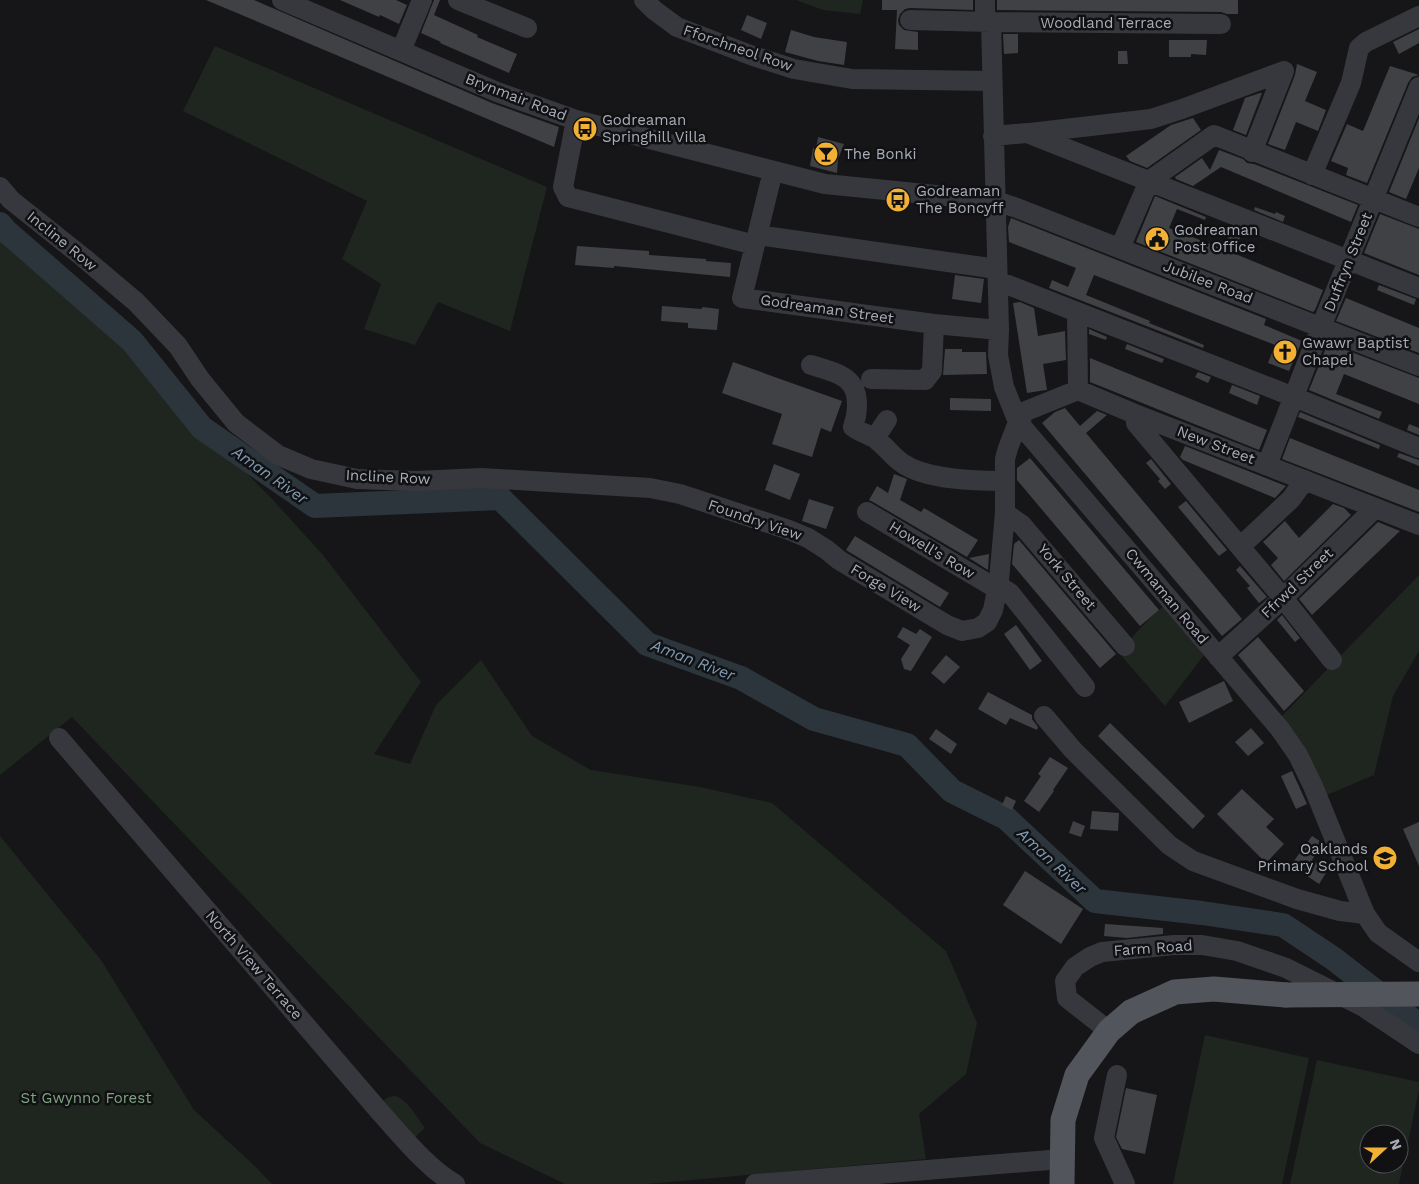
<svg xmlns="http://www.w3.org/2000/svg" width="1419" height="1184" viewBox="0 0 1419 1184" font-family="'Work Sans',sans-serif">
<rect width="100%" height="100%" fill="#161618"/>
<path fill="#1e261f" fill-rule="evenodd" d="M796,0H863L860,14L823,10Z
M215,46L547,187L510,331L438,302L415,345L364,329L381,284L342,259L367,201L183,111Z
M0,224L6,231L132,341L202,428L273,500L323,555L421,682L374,754L410,764L436,705L481,660L532,736L591,770L700,787L772,803L946,951L977,1023L966,1074L919,1114L926,1159L647,1184H565L480,1143L72,717L0,775Z
M1419,575V651L1393,696L1374,775L1327,795L1302,743L1281,717Z
M1164,606L1204,655L1165,706L1118,652L1153,615Z
M0,836L101,960L194,1110L256,1167L272,1184H0Z
M1205,1035L1309,1058L1282,1184H1173Z
M1317,1060L1419,1082V1090L1399,1184H1290ZM1369,1134H1399V1164H1369Z
M393,1096C405,1095 418,1119 425,1128L413,1139L380,1103L387,1098Z"/>
<g fill="none" stroke-linecap="round" stroke-linejoin="round">
<path stroke="#2c353c" stroke-width="24" d="M0,224L6,231L132,341L202,428L315,506L500,498L647,644L741,678L814,719L907,745L952,791L1006,818L1095,901L1202,913L1283,925L1334,959L1419,1025"/>
</g>
<path fill="#404145" d="M206,0H254L492,103L559,127L554,147Z
M340,0H396L407,5L399,24L380,15L379,17Z
M434,0H440L434,15L478,35L477,37L517,54L509,73L440,43L441,42L421,33Z
M882,0H973V10L910,8L905,9L900,14L898,20L899,25L904,30L918,32V50L895,49L897,10H882Z
M997,0H1238V14H1227L1221,12L997,10Z
M747,15L767,23L761,39L741,30Z
M1419,29V43L1399,54L1393,42Z
M791,30L814,37L847,42L844,65L818,61L785,52Z
M1003,34H1018V53L1004,54Z
M1169,40H1207L1206,55L1191,54V57H1169Z
M1118,51H1127L1128,64H1118Z
M1297,64L1317,72L1305,101L1326,110L1318,131L1296,122L1285,150L1268,144L1295,75Z
M1390,66L1419,75L1412,77L1408,83L1367,183L1346,175L1348,168L1331,161L1347,124L1363,131Z
M1260,93H1262L1246,135L1233,130L1245,98Z
M1193,118L1201,130L1147,168L1130,161L1126,156L1171,125Z
M1419,118V168L1406,199L1389,192Z
M818,137L844,144L838,159L837,173L810,166L813,148L816,149Z
M1219,150L1243,159L1247,163L1254,164L1358,205L1351,222L1221,167L1193,186L1176,179L1175,177L1202,158L1210,170Z
M1155,196L1206,217L1205,220L1177,209L1169,228L1223,249L1233,227L1243,231L1233,253L1323,290L1315,310L1313,312L1136,242Z
M1255,207L1275,214L1276,212L1285,216L1283,222L1254,210Z
M1380,214L1419,229V275L1364,253Z
M1011,218L1266,319L1264,325L1302,341L1289,371L1268,363L1275,345L1094,275L1086,295L1150,321L1149,323L1204,345L1203,348L1049,288L1052,280L1068,287L1076,268L1009,242L1008,227Z
M577,246L649,251V255L706,259V261L731,263L730,277L614,266V268L575,265Z
M955,275L984,279L981,303L952,299Z
M1379,285L1416,299L1414,305L1377,290Z
M1346,298L1419,328V353L1336,321Z
M1020,302L1034,308L1038,336L1065,331L1066,360L1043,364L1047,390H1046L1027,393L1013,303Z
M662,306L702,309V307L719,309L717,330L688,328V323L661,321Z
M1089,329L1107,337L1106,340L1089,334Z
M1328,343L1419,378V404L1344,374L1336,394L1382,412L1379,419L1309,390Z
M1127,344L1164,359L1162,363L1125,349Z
M945,349H962V352H986L987,374L943,375Z
M1090,358L1267,430L1259,450L1090,382Z
M733,362L842,401L831,432L821,428L812,457L772,444L782,414L722,393Z
M1198,372L1211,377L1208,383L1195,377Z
M1232,385L1260,396L1257,405L1229,393Z
M950,398L991,399V411L950,410Z
M1065,408L1080,426L1097,411L1107,415L1086,433L1242,619L1222,636L1042,423L1055,412Z
M1300,412L1380,445L1379,449L1298,417Z
M1409,424L1419,428V435L1407,430Z
M1290,438L1419,490V512L1282,459Z
M1185,446L1286,486L1285,487L1275,498L1183,460L1180,457Z
M1399,453L1419,460V466L1397,457Z
M1030,458L1159,610L1140,626L1017,480V468Z
M1151,459L1171,484L1165,489L1158,481L1160,479L1146,463Z
M774,464L800,474L790,500L765,490Z
M894,474L907,479L900,500L921,512L924,508L978,540L967,557L873,502L869,500L877,486L888,493Z
M809,499L834,507L826,529L802,521Z
M1186,501L1227,550L1219,556L1178,507Z
M1333,504L1344,508L1351,515L1284,581L1271,565L1278,558L1263,542L1285,521L1299,538Z
M1378,522L1400,531L1312,615L1299,599Z
M855,536L949,593L940,607L846,550Z
M1019,540L1116,654L1100,668L1012,564L1014,544Z
M989,554L988,570L969,558Z
M1240,566L1267,597L1259,603L1247,588L1250,586L1236,570Z
M1282,615L1300,638L1295,642L1277,620Z
M1016,625L1042,661L1030,670L1004,634Z
M903,627L916,634L920,629L932,637L911,671L904,669L901,659L910,645L897,637Z
M1258,637L1304,691L1284,711L1238,655Z
M946,655L960,667L944,684L931,673Z
M1224,681L1233,701L1189,723L1179,702Z
M988,692L1032,715V719L1038,727L1037,730L1010,718L1006,725L978,709Z
M1110,723L1205,816L1193,829L1098,736Z
M1251,728L1264,743L1248,756L1235,742Z
M936,729L957,744L951,754L929,739Z
M1050,757L1068,768L1053,790L1054,791L1039,812L1024,801L1041,776L1038,774Z
M1292,771L1307,804L1296,809L1281,776Z
M1242,789L1274,819L1266,827L1284,844L1266,863L1217,814Z
M1006,796L1016,801L1012,810L1002,805Z
M1092,811L1119,813L1118,831L1090,829Z
M1073,821L1085,826L1081,837L1069,833Z
M1419,822V866L1403,829Z
M1312,836L1323,843L1312,860L1328,870L1319,884L1291,865Z
M1025,871L1083,909L1061,944L1003,905Z
M1105,924L1163,928V934L1127,938L1104,936Z
M1126,1088L1157,1095L1145,1154L1122,1149L1116,1137Z"/>
<g fill="none" stroke-linecap="round" stroke-linejoin="round">
<path stroke="#37383d" stroke-width="20" d="M282,0L497,92L576,120L825,184L996,201L1017,208L1419,366
M458,0L527,28
M644,0L654,10L677,27L753,56L794,69L852,79L991,81
M985,0V22
M910,20L991,22L1221,24
M991,22L999,330L998,355L1004,387L1018,422L1280,729L1298,755L1313,786L1365,914L1378,933L1419,962
M401,51L422,0
M576,120L563,187L568,197L755,245
M1030,133L1151,119L1182,109L1284,71
M993,136L1027,133L1419,288
M1252,152L1284,71
M1312,175L1351,83L1359,48L1366,42L1419,16
M770,183L742,298L934,324L999,330
M0,187L11,200L84,258L136,302L178,346L200,379L236,423L278,455L311,469L357,479L417,481L481,478L650,488L680,494L789,530L808,538L827,550L839,560L947,625L962,631L978,628L987,622L993,610L999,580L1005,513V459L1008,448L1018,422L1026,411L1078,390L1135,414L1419,525
M758,235L997,269
M1120,248L1149,181L1214,135L1419,217
M998,281L1294,397L1419,448
M1077,313L1078,390
M811,365C841,374 862,378 856,416C855,420 854,423 853,427C860,433 870,434 877,440C886,447 893,457 902,463C926,480 976,481 1005,481
M871,379L925,380L932,371L934,324
M1135,414L1136,423L1283,598L1332,660
M875,438L887,420
M1267,465L1321,327L1419,87
M867,512L997,589H1004L1010,593L1085,687
M1005,513L1022,525L1125,646
M1240,547L1291,499L1305,480
M1218,657L1283,598L1375,508
M1044,716L1073,750L1169,845L1193,861L1297,899L1340,911L1365,914
M59,738L380,1112C402,1136 427,1168 455,1184
M1109,1031L1067,998L1065,981L1075,967L1090,957L1102,952L1174,945H1202L1237,951L1286,968L1362,1006L1419,1044
M1117,1075L1104,1138L1125,1184
M755,1184L1062,1159"/>
<path stroke="#53555c" stroke-width="25" d="M1062,1184L1063,1120L1077,1075L1109,1031L1131,1012L1175,992L1214,989L1286,995"/>
<path stroke="#53555c" stroke-width="25" d="M1286,995L1419,994"/>
</g>
<defs>
<symbol id="bus-disc" viewBox="-11 -11 22 22"><circle r="9.5" fill="#f2b134" stroke="#111113"/><path d="M-5-6H5V4H4V6H2V4H-2V6H-4V4H-5ZM-3.5-4V0h7V-4ZM-3.5 1.2v1.5H-2V1.2ZM2 1.2v1.5H3.5V1.2Z" fill="#111"/></symbol>
<symbol id="bar-disc" viewBox="-11 -11 22 22"><circle r="9.5" fill="#f2b134" stroke="#111113"/><path d="M-6-5H6L.8 .8V4.5H3.5V6h-7V4.5H-.8V.8Z" fill="#111"/></symbol>
<symbol id="civic-disc" viewBox="-11 -11 22 22"><circle r="9.5" fill="#f2b134" stroke="#111113"/><path d="M-.6-6.5H3V-4.5H.6V-3L4-1V1h2V6H-6V1h2V-1L-.6-3ZM-1.2 2.5V6h2.4V2.5Z" fill="#111"/></symbol>
<symbol id="church-disc" viewBox="-11 -11 22 22"><circle r="9.5" fill="#f2b134" stroke="#111113"/><path d="M-1.2-6h2.4v3.5h3.3v2.4h-3.3V6h-2.4V-.1h-3.3v-2.4h3.3Z" fill="#111"/></symbol>
<symbol id="school-disc" viewBox="-11 -11 22 22"><circle r="9.5" fill="#f2b134" stroke="#111113"/><path d="M0-5L7-2L0 1L-7-2ZM-4 1L0 2.5L4 1V4Q0 6-4 4Z" fill="#111"/></symbol>
</defs>
<g fill-rule="evenodd">
<use href="#bus-disc" x="571" y="115" width="28" height="28"/>
<use href="#bar-disc" x="812" y="140" width="28" height="28"/>
<use href="#bus-disc" x="884" y="186" width="28" height="28"/>
<use href="#civic-disc" x="1143" y="225" width="28" height="28"/>
<use href="#church-disc" x="1271" y="338" width="28" height="28"/>
<use href="#school-disc" x="1371" y="844" width="28" height="28"/>
</g>
<g text-anchor="middle" dominant-baseline="central" stroke-width="5" stroke-linejoin="round" paint-order="stroke">
<g font-size="15" fill="#a8adb8" stroke="#111113">
<text x="1106" y="23">Woodland Terrace</text>
<text transform="translate(738 48) rotate(19)">Fforchneol Row</text>
<text transform="translate(516 97) rotate(21)">Brynmair Road</text>
<text transform="translate(62 241) rotate(39)">Incline Row</text>
<text transform="translate(1348 262) rotate(-68)">Duffryn Street</text>
<text transform="translate(1208 282) rotate(21)">Jubilee Road</text>
<text transform="translate(827 309) rotate(8)">Godreaman Street</text>
<text transform="translate(1216 445) rotate(21)">New Street</text>
<text transform="translate(388 477) rotate(3)">Incline Row</text>
<text transform="translate(755 520) rotate(19)">Foundry View</text>
<text transform="translate(932 550) rotate(31)">Howell's Row</text>
<text transform="translate(1067 577) rotate(50)">York Street</text>
<text transform="translate(1297 583) rotate(-44)">Ffrwd Street</text>
<text transform="translate(886 588) rotate(31)">Forge View</text>
<text transform="translate(1167 596) rotate(50)">Cwmaman Road</text>
<text transform="translate(1153 948) rotate(-4)">Farm Road</text>
<text transform="translate(254 965) rotate(49)">North View Terrace</text>
</g>
<g font-size="15" fill="#a8adb8" stroke="#111113" text-anchor="start">
<text x="602" y="120">Godreaman<tspan x="602" dy="17">Springhill Villa</tspan></text>
<text x="844" y="154">The Bonki</text>
<text x="916" y="191">Godreaman<tspan x="916" dy="17">The Boncyff</tspan></text>
<text x="1174" y="230">Godreaman<tspan x="1174" dy="17">Post Office</tspan></text>
<text x="1302" y="343">Gwawr Baptist<tspan x="1302" dy="17">Chapel</tspan></text>
<text x="1368" y="849" text-anchor="end">Oaklands<tspan x="1368" dy="17">Primary School</tspan></text>
</g>
<g font-size="15" fill="#7fa381" stroke="#111113">
<text x="86" y="1098">St Gwynno Forest</text>
</g>
<g font-size="16" font-style="italic" fill="#7f9bb3" stroke="#111113">
<text transform="translate(270 475) rotate(35)">Aman River</text>
<text transform="translate(693 660) rotate(21)">Aman River</text>
<text transform="translate(1052 861) rotate(43)">Aman River</text>
</g>
</g>
<g transform="translate(1384 1149) rotate(69)"><circle r="24" fill="#111113" stroke="#4d4f55"/>
<path d="M0-4L9 19L0 12L-9 19Z" fill="#f2b134"/>
<text y="-8" font-size="14" font-weight="bold" text-anchor="middle" fill="#a8adb8">N</text>
</g>
</svg>
